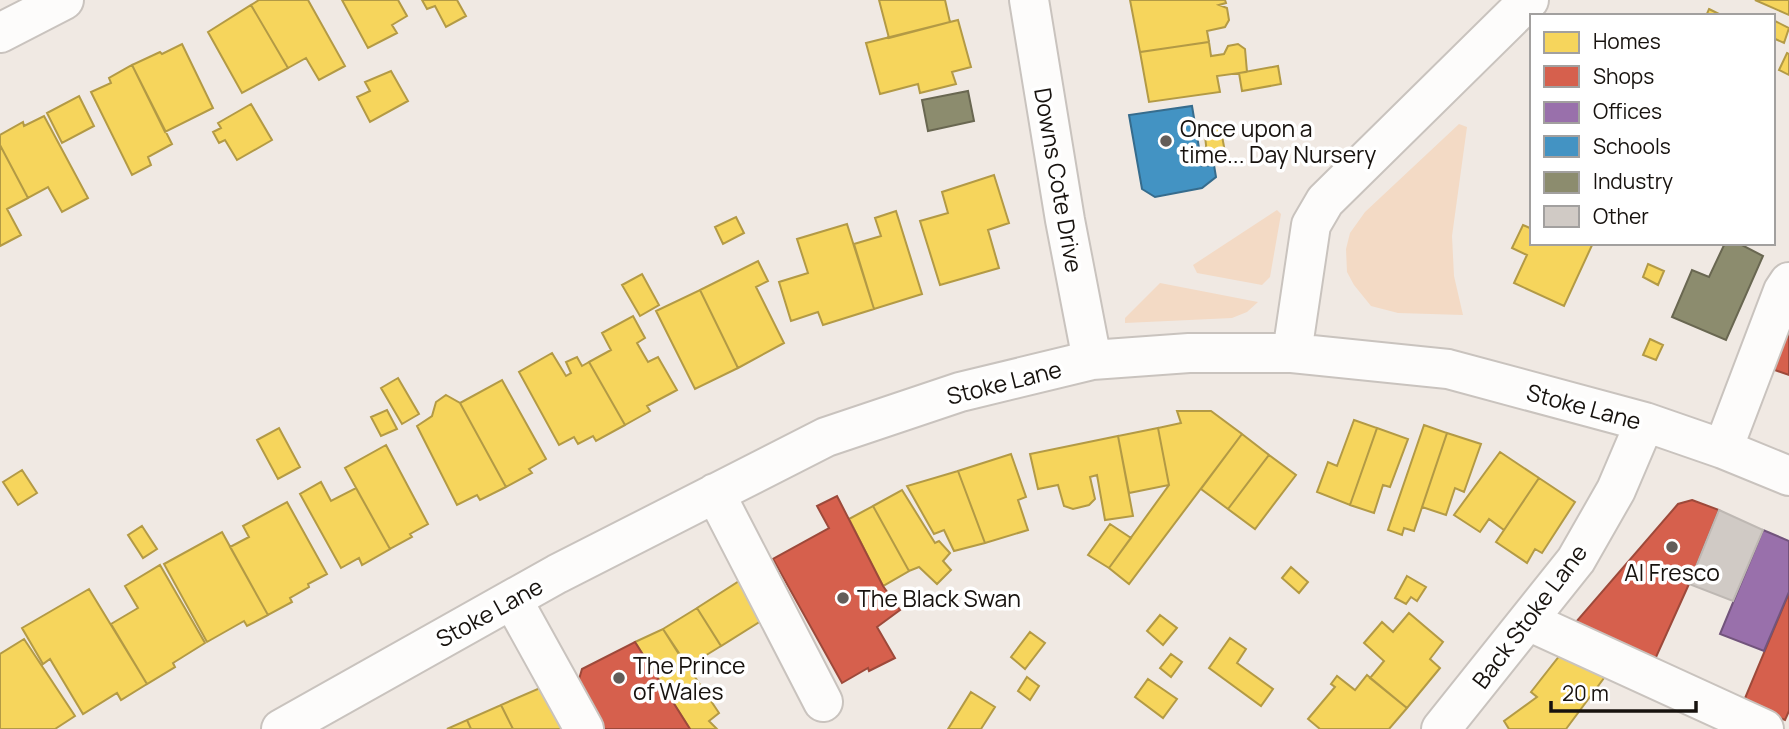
<svg xmlns="http://www.w3.org/2000/svg" width="1789" height="729" viewBox="0 0 1789 729" font-family="Manrope,sans-serif">
<rect width="100%" height="100%" fill="#f0e9e3"/>
<path fill="#f3dac5" d="M1459,124L1467,127L1452,236L1454,276L1463,315L1398,313L1371,306L1354,285L1347,272L1346,249L1350,233L1365,212Z
M1277,210L1281,214L1270,277L1262,285L1197,273L1193,265Z
M1160,283L1258,302L1247,312L1232,318L1125,323V318Z"/>
<path fill="#f6d55c" stroke="#b39a45" stroke-width="2" d="M259,0H308L345,66L319,80L306,58L288,68L251,5Z
M342,0H398L407,16L392,25L397,33L368,48Z
M422,0H457L466,16L446,27L435,6L427,9Z
M879,0H945L950,22L889,38Z
M1130,0H1225L1226,3L1219,5L1227,8L1229,20L1225,27L1207,31L1209,42L1140,52Z
M1755,0H1789V15Z
M251,5L288,68L242,93L208,32Z
M1709,9L1723,16H1706Z
M958,20L971,67L952,72L956,84L920,93L918,84L880,94L866,43Z
M1773,20L1789,28L1784,43L1773,38Z
M1209,42L1211,56L1224,54L1228,46L1238,44L1245,49L1247,72L1217,76L1220,92L1149,102L1140,52Z
M182,44L213,108L165,132L132,65L160,52L162,54Z
M1787,53L1789,54V75L1779,70Z
M132,65L172,144L148,157L151,165L132,175L91,92L111,83L109,78Z
M1278,66L1281,84L1242,91L1239,73Z
M391,71L408,101L370,122L357,97L370,91L365,82Z
M79,96L94,126L62,143L47,113Z
M251,104L272,140L237,160L225,140L219,143L213,132L221,128L218,123Z
M44,116L88,198L62,212L48,187L28,198L0,145V135L23,122L24,126Z
M1220,125L1225,152L1207,154L1204,127Z
M0,145L28,198L7,209L21,235L0,246Z
M994,175L1009,223L988,230L999,268L940,285L920,221L948,213L942,192Z
M896,211L922,294L874,309L854,244L881,236L875,218Z
M736,217L744,233L723,244L715,227Z
M847,224L874,309L823,325L818,312L791,321L779,282L808,273L797,239Z
M1523,225L1532,229V243H1593L1564,306L1514,283L1527,255L1512,248Z
M758,261L768,281L756,287L784,343L738,368L700,290Z
M1648,264L1664,271L1658,285L1643,277Z
M642,274L659,305L640,316L622,285Z
M700,290L738,368L695,389L656,311Z
M633,316L645,338L637,343L648,362L658,357L677,390L647,406L650,411L625,425L589,362L611,350L602,333Z
M1650,339L1663,345L1656,360L1643,355Z
M552,353L566,376L571,373L566,362L577,357L582,366L589,362L625,425L596,441L593,436L578,444L574,437L559,445L519,372Z
M398,378L419,414L402,424L381,388Z
M502,380L546,459L529,469L532,473L506,487L460,403Z
M446,395L460,403L506,487L480,500L477,495L457,505L417,426L432,416L436,402Z
M387,410L397,429L381,436L371,417Z
M1177,411H1211L1242,434L1129,584L1109,568L1169,485L1158,428L1181,423Z
M1354,420L1377,428L1350,505L1317,492L1328,462L1337,466Z
M1424,425L1447,433L1414,531L1404,528L1402,535L1388,530Z
M279,428L300,467L278,479L257,440Z
M1158,428L1169,485L1129,493L1118,436Z
M1377,428L1408,439L1390,487L1383,485L1374,513L1350,505Z
M1447,433L1481,444L1464,492L1455,488L1446,515L1422,507Z
M1242,434L1269,455L1228,509L1201,489Z
M1118,436L1133,516L1105,520L1097,475L1090,477L1095,499L1089,505L1073,509L1064,506L1058,485L1038,489L1030,454Z
M386,445L428,524L410,534L412,537L390,549L345,468Z
M1500,452L1539,478L1504,530L1489,519L1480,532L1454,515Z
M1011,454L1026,497L1018,500L1028,530L985,543L958,471Z
M1269,455L1296,475L1255,529L1228,509Z
M22,470L37,493L18,505L3,482Z
M958,471L985,543L954,551L944,530L934,534L907,486Z
M1539,478L1575,502L1542,553L1535,549L1527,563L1496,542Z
M321,482L331,501L356,488L390,549L362,565L359,558L341,568L300,494Z
M902,490L935,543L939,541L950,553L943,561L951,570L937,584L919,567L909,571L873,506Z
M287,502L327,574L308,584L309,587L290,598L292,602L268,615L230,547L249,537L243,526Z
M873,506L909,571L883,586L849,519Z
M1110,524L1131,538L1109,568L1088,555Z
M142,526L157,549L143,558L128,535Z
M222,532L268,615L247,626L244,621L207,642L164,564Z
M160,565L205,643L173,663L175,667L147,684L111,624L138,608L125,586Z
M1291,567L1308,582L1299,593L1282,578Z
M747,576L769,616L721,646L697,608Z
M1407,576L1426,587L1417,601L1411,597L1406,604L1395,598Z
M89,589L147,684L121,700L117,693L83,714L50,659L43,664L22,628Z
M697,608L721,646L687,667L663,629Z
M1409,613L1443,642L1430,659L1440,668L1407,708L1370,678L1384,661L1364,643L1382,622L1393,632Z
M1160,615L1177,628L1163,645L1147,631Z
M663,629L719,713L709,721L717,729H690L635,642Z
M1030,632L1045,643L1025,669L1011,657Z
M1230,638L1246,649L1237,663L1273,689L1261,706L1209,668Z
M24,639L75,716L55,729H0V654Z
M1564,650L1610,670L1566,729H1509L1504,721L1537,697L1531,692Z
M1171,654L1182,662L1171,677L1160,668Z
M1367,675L1407,708L1389,729H1320L1308,719L1335,687L1331,684L1337,676L1355,690Z
M1027,677L1039,686L1030,700L1018,691Z
M1148,679L1177,699L1163,718L1135,697Z
M547,685L574,729H513L501,705Z
M971,692L995,707L981,729H948Z
M501,705L513,729H471L467,720Z
M467,720L471,729H447Z"/>
<path fill="#d6604d" stroke="#9d493a" stroke-width="2" d="M1789,311V375L1766,367Z
M837,496L883,586L900,610L877,627L895,658L869,671L868,668L842,683L773,559L829,528L817,506Z
M1692,500L1719,510L1689,584L1652,666L1569,630L1678,504Z
M1789,593V711L1785,720L1743,703Z
M635,642L690,729H603L599,723L577,686L582,669Z"/>
<path fill="#9970ab" stroke="#72547c" stroke-width="2" d="M1763,530L1789,541V592L1764,651L1720,634Z"/>
<path fill="#4393c3" stroke="#366c8d" stroke-width="2" d="M1192,106L1202,166L1214,165L1216,177L1202,188L1155,197L1142,189L1129,115Z"/>
<path fill="#8c8c6e" stroke="#696751" stroke-width="2" d="M968,91L974,121L928,131L922,100Z
M1725,243H1738L1763,256L1726,340L1672,317L1692,270L1709,277Z"/>
<path fill="#d0cac5" stroke="#beb8b3" stroke-width="2" d="M1719,510L1763,530L1733,601L1689,584Z"/>
<g fill="none" stroke-linecap="round" stroke-linejoin="round">
<defs>
<path id="minor" d="M1029,0L1065,220L1092,360
M0,33L64,0
M1292,353L1311,225L1325,201L1529,0
M1723,449L1783,291L1789,282
M715,493L823,702
M512,599L584,729
M1528,621L1764,729
M281,729L557,574L826,437L960,392L1092,360L1189,353H1292L1448,369L1645,422L1723,449L1789,476
M1441,729L1576,560L1616,490L1645,422"/>
</defs>
<use href="#minor" stroke="#c9c3be" stroke-width="42"/>
<use href="#minor" stroke="#fdfcfb" stroke-width="38"/>
</g>
<g fill="#635d59" stroke="#fff" stroke-width="2.5">
<circle cx="1166" cy="141" r="7"/>
<circle cx="1672" cy="547" r="7"/>
<circle cx="843" cy="598" r="7"/>
<circle cx="619" cy="678" r="7"/>
</g>
<g text-anchor="middle" dominant-baseline="central" stroke-width="7" stroke-linejoin="round" paint-order="stroke">
<g font-size="23" fill="#17120e" stroke="#fff" text-anchor="start">
<text x="1180" y="128">Once upon a<tspan x="1180" dy="26">time... Day Nursery</tspan></text>
<text x="1672" y="572" text-anchor="middle">Al Fresco</text>
<text x="857" y="598">The Black Swan</text>
<text x="633" y="665">The Prince<tspan x="633" dy="26">of Wales</tspan></text>
</g>
<g font-size="23" fill="#17120e" stroke="#fff">
<text transform="translate(1059 180) rotate(80)">Downs Cote Drive</text>
<text transform="translate(1004 382) rotate(-14)">Stoke Lane</text>
<text transform="translate(1584 406) rotate(15)">Stoke Lane</text>
<text transform="translate(489 612) rotate(-29)">Stoke Lane</text>
<text transform="translate(1529 616) rotate(-53)">Back Stoke Lane</text>
</g>
</g>
<rect x="1530" y="14" width="245" height="231" fill="#ffffff" stroke="#a2a09f" stroke-width="2"/>
<rect x="1544" y="32" width="35" height="21" fill="#f6d55c" stroke="#a2a09f" stroke-width="2"/>
<text x="1593" y="49" font-size="21" fill="#17120e">Homes</text>
<rect x="1544" y="66" width="35" height="21" fill="#d6604d" stroke="#a2a09f" stroke-width="2"/>
<text x="1593" y="84" font-size="21" fill="#17120e">Shops</text>
<rect x="1544" y="102" width="35" height="21" fill="#9970ab" stroke="#a2a09f" stroke-width="2"/>
<text x="1593" y="119" font-size="21" fill="#17120e">Offices</text>
<rect x="1544" y="136" width="35" height="21" fill="#4393c3" stroke="#a2a09f" stroke-width="2"/>
<text x="1593" y="154" font-size="21" fill="#17120e">Schools</text>
<rect x="1544" y="172" width="35" height="21" fill="#8c8c6e" stroke="#a2a09f" stroke-width="2"/>
<text x="1593" y="189" font-size="21" fill="#17120e">Industry</text>
<rect x="1544" y="206" width="35" height="21" fill="#d0cac5" stroke="#a2a09f" stroke-width="2"/>
<text x="1593" y="224" font-size="21" fill="#17120e">Other</text>
<path d="M1551 701v10h145v-10" fill="none" stroke="#17120e" stroke-width="3.5"/>
<text x="1562" y="701" font-size="21" fill="#17120e" stroke="#ffffff" stroke-width="5" paint-order="stroke">20 m</text>
</svg>
